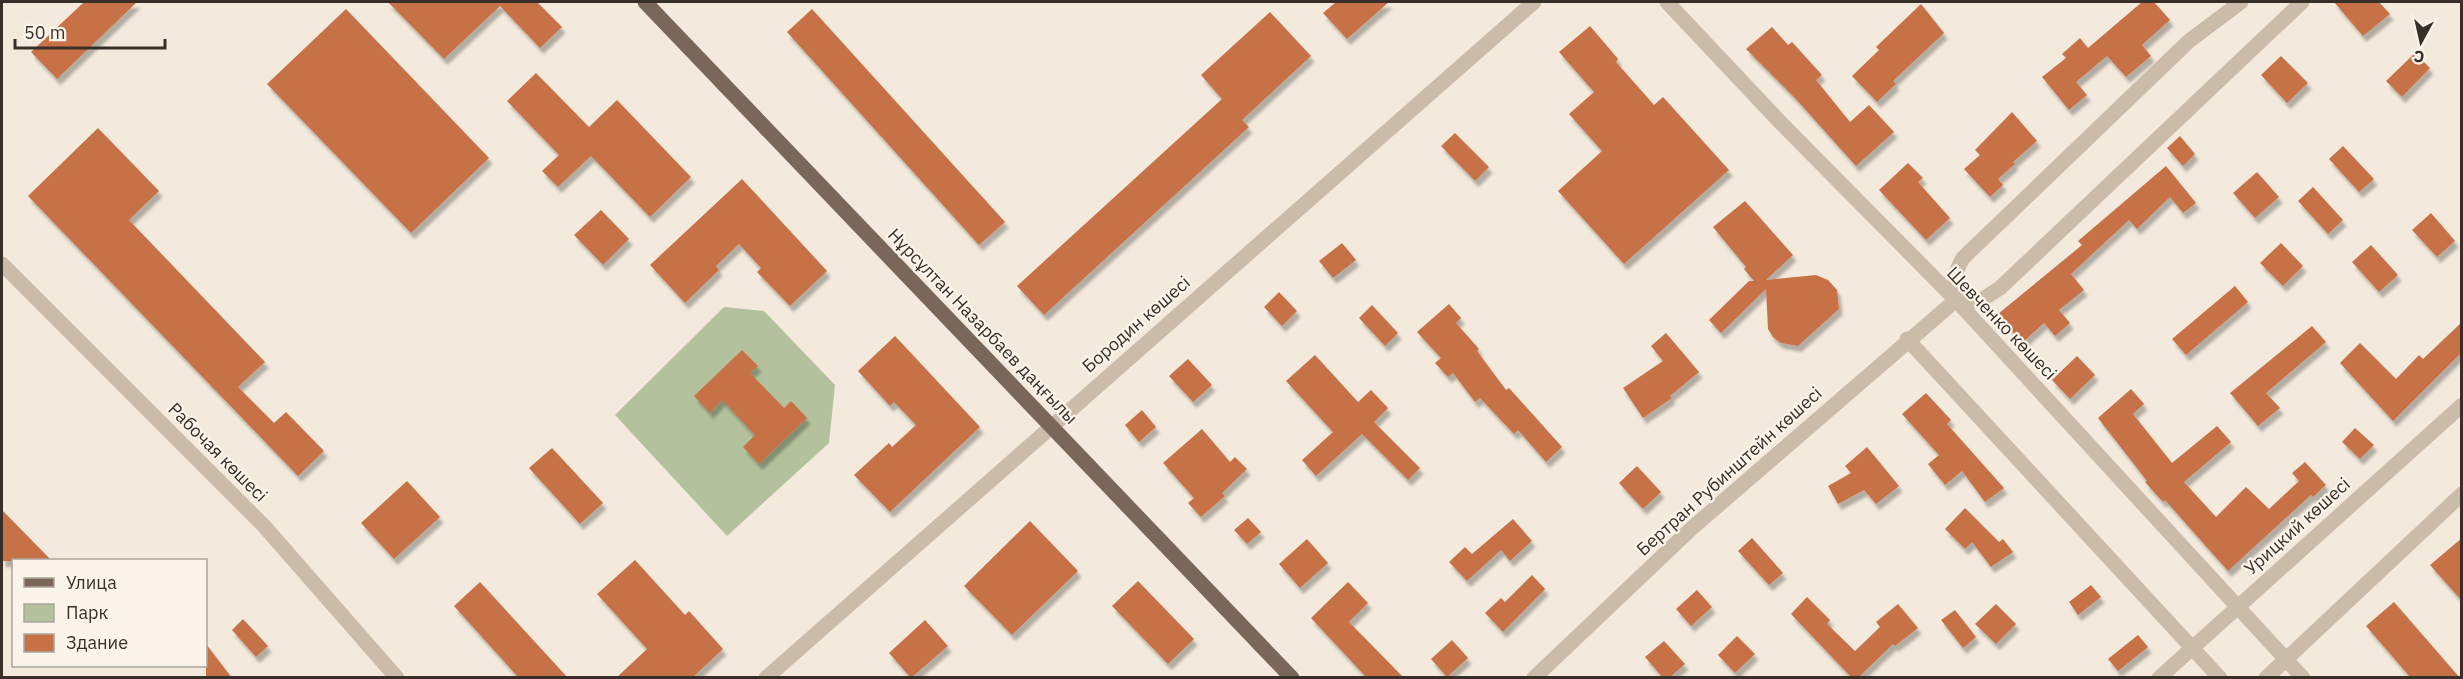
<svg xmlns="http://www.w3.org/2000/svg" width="2463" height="679" viewBox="0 0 2463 679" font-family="'IBM Plex Sans',sans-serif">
<defs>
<filter id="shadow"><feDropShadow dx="3.5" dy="6" stdDeviation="1.5" flood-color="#0004"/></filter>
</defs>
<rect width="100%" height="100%" fill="#f3eadd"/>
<path fill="#b3c29d" d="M724,307L764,311L835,385L829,443L727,536L615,415Z"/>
<path fill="#c77147" filter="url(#shadow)" d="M84,2H137L57,79L31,52Z
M388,2H537L562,27L540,48L500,6L444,59Z
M1336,2H1389L1347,39L1323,13Z
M2142,2H2154L2170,20L2142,45L2151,56L2126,77L2107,56L2076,82L2087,95L2069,110L2042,77L2066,58L2062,54L2080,38L2088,48Z
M2334,2H2379L2390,14L2363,36Z
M1921,4L1944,33L1893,81L1896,84L1877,102L1852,76L1879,50L1876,47Z
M346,9L489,158L411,233L267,84Z
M812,9L1005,222L979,245L787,32Z
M1270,12L1311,56L1242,120L1249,127L1044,315L1017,286L1222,99L1201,75Z
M1590,26L1618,59L1616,62L1654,105L1663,97L1729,170L1624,264L1558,191L1602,151L1569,114L1594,92L1559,52Z
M1772,27L1788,45L1792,42L1822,75L1816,80L1850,122L1869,105L1894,132L1856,166L1795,98L1746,49Z
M2415,53L2430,68L2402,97L2386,81Z
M2281,56L2308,83L2287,103L2261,75Z
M536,73L589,127L617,100L691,177L650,217L591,156L558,187L542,171L559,155L507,101Z
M2012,112L2037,141L2013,162L2015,164L1998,179L2003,185L1990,197L1964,169L1980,155L1975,150Z
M98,128L159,191L129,220L265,362L238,387L274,423L286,412L324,451L298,476L28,196Z
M1455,133L1489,167L1475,181L1441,146Z
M2180,136L2195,154L2183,166L2167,148Z
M2343,146L2374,179L2359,192L2329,159Z
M1908,163L1923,178L1918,182L1950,218L1926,240L1879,190Z
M2166,166L2196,203L2183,213L2170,197L2137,229L2129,220L2071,274L2084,290L2059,310L2070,323L2055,336L2044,323L2022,343L1998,314L2082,245L2078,241Z
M2257,172L2279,197L2255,218L2233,193Z
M742,179L827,271L790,306L757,272L761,268L739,244L716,266L719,270L685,303L650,265Z
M2313,187L2343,220L2328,234L2298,201Z
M1745,201L1793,255L1766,280L1816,275L1828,280L1837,290L1839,309L1798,346L1781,343L1773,337L1768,329L1766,289L1721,333L1709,320L1749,281H1754L1744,269L1746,267L1713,227Z
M601,210L629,239L603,265L574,235Z
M2431,213L2455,241L2437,257L2412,230Z
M1342,243L1356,260L1333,278L1319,261Z
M2281,243L2303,266L2283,286L2260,263Z
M2371,245L2398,275L2379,292L2352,262Z
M2235,286L2248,302L2186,355L2172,339Z
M1279,292L1297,311L1282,326L1264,307Z
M1449,304L1461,318L1456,323L1479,349L1477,351L1506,390L1509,388L1562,447L1546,462L1518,430L1514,434L1480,398L1475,402L1453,373L1448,377L1435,363L1441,358L1417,332Z
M1372,305L1398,333L1385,346L1359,318Z
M2462,322V352L2393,421L2340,363L2360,343L2396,379L2419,355L2423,359Z
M2312,326L2326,342L2266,393L2280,408L2258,426L2230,393Z
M1666,333L1699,372L1670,396L1672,398L1643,418L1623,388L1663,361L1651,346Z
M895,336L980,427L890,512L854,475L889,443L892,447L916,425L894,402L890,406L858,371Z
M742,350L758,366L750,373L784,408L791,401L807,418L759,464L743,447L755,435L722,400L710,413L694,396Z
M1315,355L1358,402L1371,390L1388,408L1374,422L1420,468L1408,480L1362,434L1316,476L1302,460L1333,432L1286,381Z
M2077,356L2095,375L2070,399L2052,380Z
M1188,359L1212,385L1193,402L1169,376Z
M2131,389L2144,404L2133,414L2172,463L2217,426L2231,442L2184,482L2216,517L2246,487L2269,509L2299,481L2292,473L2305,462L2326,485L2313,497L2311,495L2228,571L2165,500L2163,502L2145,482L2147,481L2098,418Z
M1926,393L1951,420L1947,424L2004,488L1985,502L1962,471L1945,485L1928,464L1939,455L1902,414Z
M1142,410L1156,427L1139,442L1125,425Z
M2355,428L2374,445L2360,459L2342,442Z
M1202,429L1230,462L1235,457L1247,469L1222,493L1225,496L1201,517L1188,503L1194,498L1163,463Z
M1867,447L1899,486L1876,504L1864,490L1838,504L1828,486L1851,473L1845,466Z
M552,448L603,503L580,524L529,468Z
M1637,466L1661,492L1643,509L1619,483Z
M407,481L440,517L394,559L361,523Z
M1965,508L1999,542L2003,539L2013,552L1991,567L1972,542L1965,549L1945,529Z
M2,510L52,561H2Z
M1248,518L1261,532L1247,544L1234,530Z
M1513,519L1532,541L1510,561L1501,550L1467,581L1449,562L1465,547L1472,554Z
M1030,521L1078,571L1012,635L964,586Z
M1752,538L1783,573L1769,585L1738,551Z
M2462,538V601L2430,565Z
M1307,539L1328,563L1300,588L1279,564Z
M635,560L685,615L689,611L723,649L692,678H616L647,649L597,594Z
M1532,575L1545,589L1503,632L1485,613L1501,598L1505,602Z
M1138,581L1194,639L1168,664L1112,606Z
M480,582L568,678H519L454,606Z
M1348,582L1368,603L1349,622L1404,678H1367L1311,618Z
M2091,585L2101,597L2078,615L2069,602Z
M1697,590L1712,607L1691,626L1676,609Z
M1807,597L1830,620L1827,624L1855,651L1880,627L1876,622L1898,604L1918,628L1895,646L1893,644L1858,678H1852L1791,614Z
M2394,602L2460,678H2411L2366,626Z
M1996,604L2016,624L1996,644L1975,624Z
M1955,610L1976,637L1963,648L1941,620Z
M243,619L268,646L256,657L232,630Z
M925,620L948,646L911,678L889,653Z
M2138,635L2148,647L2118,671L2108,659Z
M1737,636L1755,654L1735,673L1718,655Z
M1452,640L1468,658L1447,677L1431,659Z
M1664,641L1685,664L1669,678H1663L1645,657Z
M206,644L232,678H206Z"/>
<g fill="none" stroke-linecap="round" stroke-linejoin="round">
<path stroke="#cbbba9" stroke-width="15" d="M1667,2L1780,122L1956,300L2303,678
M2,264L264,526L397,678
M1956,300L1980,301L2000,288L2302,2
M1956,300C1954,283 1954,273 1963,258L2189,41L2241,2
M1907,339L2220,678
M766,678L1534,2
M1534,678L1692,528L1956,300
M2159,678L2462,405
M2266,678L2462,494"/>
<path stroke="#7a675a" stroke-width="15" d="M645,2L1292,678"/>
</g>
<g text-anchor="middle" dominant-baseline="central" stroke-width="4.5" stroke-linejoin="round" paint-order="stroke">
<g font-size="18" fill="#382f29" stroke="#faf4ea">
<text transform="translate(2002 323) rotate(46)">Шевченко көшесі</text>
<text transform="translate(1136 324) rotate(-41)">Бородин көшесі</text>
<text transform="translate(983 326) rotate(46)">Нұрсұлтан Назарбаев даңғылы</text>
<text transform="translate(218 452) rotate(45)">Рабочая көшесі</text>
<text transform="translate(1729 471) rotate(-42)">Бертран Рубинштейн көшесі</text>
<text transform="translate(2297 526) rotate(-42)">Урицкий көшесі</text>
</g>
</g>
<rect width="2463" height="679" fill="none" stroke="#382f29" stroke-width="6"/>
<rect x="12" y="559" width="195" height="108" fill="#faf4ea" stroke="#aca59d" stroke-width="1.5"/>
<rect x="24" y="578" width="30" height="9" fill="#7a675a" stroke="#aca59d" stroke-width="1.5"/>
<text x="66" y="589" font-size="18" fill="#382f29">Улица</text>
<rect x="24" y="604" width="30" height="18" fill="#b3c29d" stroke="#aca59d" stroke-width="1.5"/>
<text x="66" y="619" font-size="18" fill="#382f29">Парк</text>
<rect x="24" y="634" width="30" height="18" fill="#c77147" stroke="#aca59d" stroke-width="1.5"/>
<text x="66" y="649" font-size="18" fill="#382f29">Здание</text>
<g transform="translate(2421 42) rotate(188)" stroke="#faf4ea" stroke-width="4.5" paint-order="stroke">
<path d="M0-4.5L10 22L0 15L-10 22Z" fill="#382f29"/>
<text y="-9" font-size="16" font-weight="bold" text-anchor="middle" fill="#382f29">С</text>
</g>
<path d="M15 39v9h150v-9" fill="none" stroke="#382f29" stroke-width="3"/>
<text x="24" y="39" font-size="18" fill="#382f29" stroke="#faf4ea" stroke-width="4.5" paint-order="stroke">50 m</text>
</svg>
